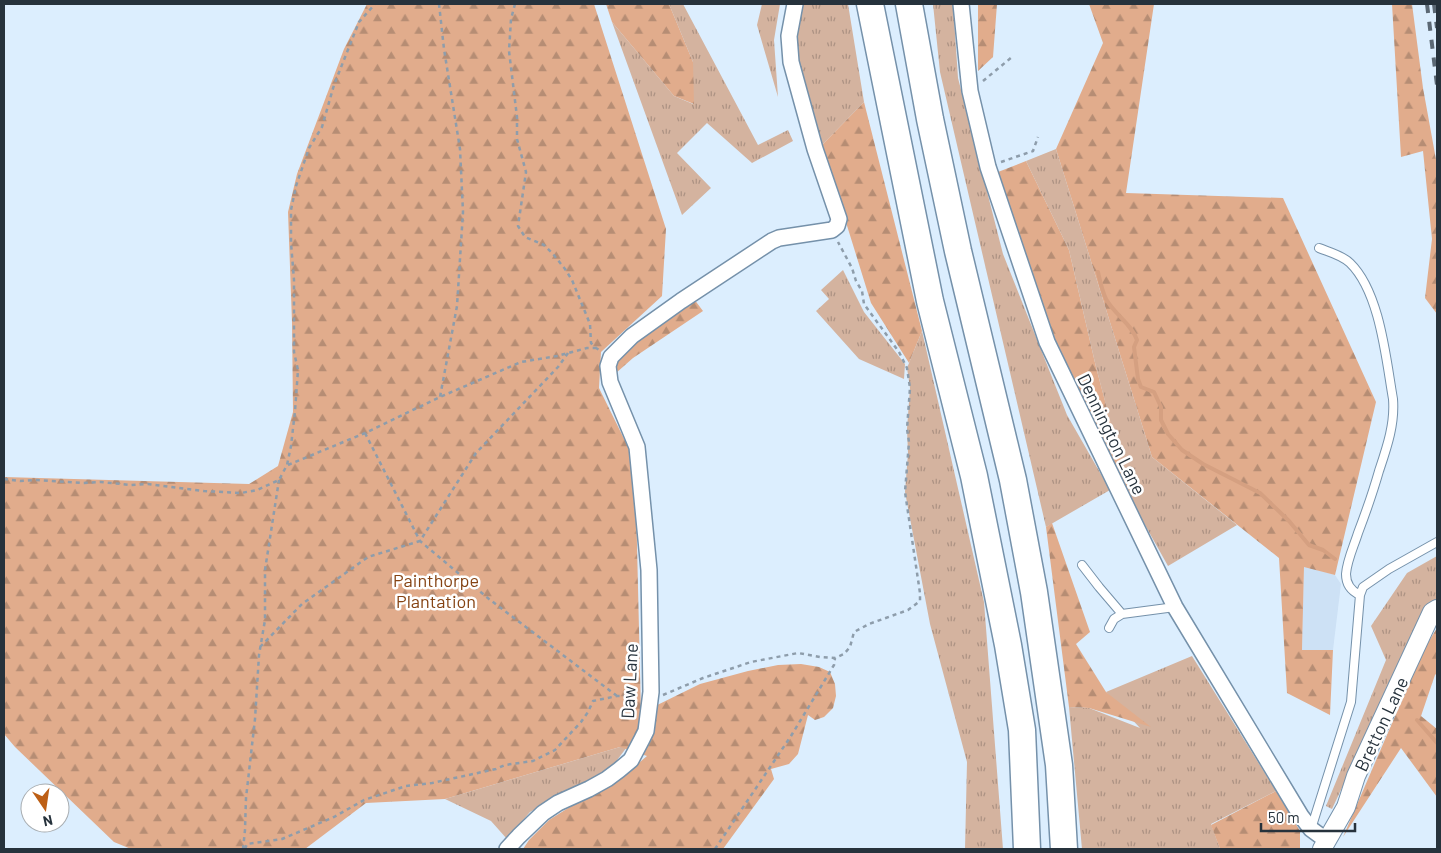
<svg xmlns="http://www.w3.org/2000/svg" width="1441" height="853" viewBox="0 0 1441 853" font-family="Barlow,sans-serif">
<defs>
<pattern id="grass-tufts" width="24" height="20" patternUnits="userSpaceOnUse" patternTransform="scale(1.25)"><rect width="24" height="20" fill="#d4b39f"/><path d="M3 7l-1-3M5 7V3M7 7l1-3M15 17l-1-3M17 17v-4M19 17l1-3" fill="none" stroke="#ac9283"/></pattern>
<pattern id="forest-firs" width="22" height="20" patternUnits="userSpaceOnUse" patternTransform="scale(1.25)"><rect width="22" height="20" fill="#e1ac8c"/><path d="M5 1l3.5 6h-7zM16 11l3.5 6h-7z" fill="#b68d74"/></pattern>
</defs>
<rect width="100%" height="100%" fill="#dceefe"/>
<path fill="#cde1f5" d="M1304,566L1335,575L1341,584L1333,650L1302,651Z"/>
<path fill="url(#grass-tufts)" d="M669,4H683L758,145L788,130L793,141L752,163L707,123L677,153L711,188L682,215L612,22L674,96L693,104V62Z
M762,4H780L774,40L778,97L757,25Z
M802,4H848L864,102L822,145L795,47Z
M933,4H953L958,78L1003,254L1067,415L1110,490L1046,527L940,72Z
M1056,149L1152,457L1237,525L1168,566L1131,500L1096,367L1069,250L1026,161Z
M843,270L864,312L905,364L904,379L859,359L816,311L829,299L821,290Z
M922,331L984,602L1003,849H965L967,762L930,624L905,492L908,453L907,429L910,388L907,368Z
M1437,556V599L1427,606L1332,809L1326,806L1386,660L1371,626L1407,573Z
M1192,656L1276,791L1211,824L1220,849H1082L1069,707L1089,708L1140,728L1106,692Z
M620,747H627L611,768L530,812L507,839L491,821L445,799Z"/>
<path fill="url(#forest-firs)" d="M367,4H594L666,229L662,296L601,352L599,388L635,461L641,713L700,684L748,671L778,665L801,664L819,667L830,672L835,684L836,696L833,708L824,717L815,720L808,715L798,754L789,764L771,769L774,779L723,849H523L529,840L549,820L573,805L615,783L647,756L620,747L445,799L366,803L305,849H131L114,842L15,747L4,734V477L249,484L278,466L293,412L292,322L288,212L297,174L344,49Z
M606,4H669L693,62L694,104L674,96L612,22Z
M978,4H997L993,57L978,71Z
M1089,4H1154L1126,193L1283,198L1376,402L1335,575L1304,567L1302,650H1333L1330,715L1287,693L1279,558L1152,457L1056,149L1103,43Z
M1392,4H1412L1423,88L1437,165V314L1425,298L1432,239L1423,151L1401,157Z
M864,102L922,331L909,363L871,303L822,145Z
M1026,161L1069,250L1096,367L1131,499L1053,340L998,172Z
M694,299L703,311L633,358L616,373L615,361L624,351Z
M1052,523L1090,632L1076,644L1106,692L1151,727L1089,708L1069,707L1046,527Z
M1437,628V673L1435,675L1421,716L1437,729V797L1401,748L1343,837L1424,649Z
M1276,791L1300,831V849H1220L1211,825Z"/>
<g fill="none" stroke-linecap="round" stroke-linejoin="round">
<path stroke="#d5a081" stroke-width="4" d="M1098,272C1100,281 1102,291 1106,299C1114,314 1131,323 1137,340L1134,347L1138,379L1141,387L1154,392L1161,407V420L1168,434L1182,450L1203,464L1260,493L1289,521L1309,545L1323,550L1335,559
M1417,720L1437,743"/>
<defs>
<path id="service" d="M1319,248C1329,252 1342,255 1350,263C1380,292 1386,359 1393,399C1395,424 1387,447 1379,471C1373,492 1366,512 1358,533C1354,546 1347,560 1346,574C1346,584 1351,591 1360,595
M1082,565L1099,587L1122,614
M1109,628L1114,619L1122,614L1175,607
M1311,829L1351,702L1360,595L1363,587L1389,569L1437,542"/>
<path id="minor" d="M961,4L970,91L988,167L1047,342L1175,607L1301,816L1311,829L1326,840
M507,849L519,836L543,813L558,803L589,789L607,779L619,770L631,760L642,739L646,731L651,692L649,570L637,447L610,382L608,366L611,357L632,336L681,301L772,241L779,238L832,230L837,226L839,219L815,149L791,62L789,36L795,4"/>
<path id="tertiary" d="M1322,849L1346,807L1356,776L1432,612L1437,609"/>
<path id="motorway" d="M870,4L930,301L974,476L1008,645L1022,730L1027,849
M909,4L930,119L958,251L1013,480L1034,592L1059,765L1064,849"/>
</defs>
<use href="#service" stroke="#7591aa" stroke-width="10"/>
<use href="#minor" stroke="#7591aa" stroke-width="18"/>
<use href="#tertiary" stroke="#7591aa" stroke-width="20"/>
<use href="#motorway" stroke="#7591aa" stroke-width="29"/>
<path stroke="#8e9dab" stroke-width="2.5" stroke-dasharray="4 4" stroke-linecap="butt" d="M439,4L444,49L460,149L463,212L457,306L440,397
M515,4L511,19L509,51L517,117V139L526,172L518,226L525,237L544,245L553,254L565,269L572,280L590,324L591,343L596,348L601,351
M983,81L1012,57
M1001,162L1033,151L1038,137
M365,433L420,541L489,599L617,696
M288,465L365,433L440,397L521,362L557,356L587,348H596
M4,479L20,481L37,480L82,483L101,482L131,485L148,484L204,491L241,493L257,490L279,480L287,465L291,446L295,411L298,370L294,352V280L291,243V210L296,186L309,148L322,127L334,85L359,22L375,4
M260,647L302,604L368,557L420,541L476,453L558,367L568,353
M663,695L703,678L751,662L798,653L820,657L835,658L844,654L850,647L854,632L869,624L908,610L920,601V593L905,492L909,442L907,429L910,388L907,368L899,352L864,304L862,291L856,281L852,268L838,242
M243,849L245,830L246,798L255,719L259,655L265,620V570L279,480
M245,849L247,844L282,839L334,817L364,800L406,786L432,783L496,769L505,765L533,761L555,750L581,722L588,712L593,701L617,696H637
M715,849L791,736L834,665L835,658"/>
<use href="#service" stroke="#fff" stroke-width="8"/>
<use href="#minor" stroke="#fff" stroke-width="15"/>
<use href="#tertiary" stroke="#fff" stroke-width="18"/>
<use href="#motorway" stroke="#fff" stroke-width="26"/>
<path stroke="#5b6874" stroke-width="4" stroke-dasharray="9 9" stroke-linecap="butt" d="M1427,4L1437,85
M1434,4L1437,28"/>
</g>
<g text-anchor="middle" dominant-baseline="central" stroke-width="5" stroke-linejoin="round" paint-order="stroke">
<g font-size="18" fill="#26323c" stroke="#fff">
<text transform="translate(1112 434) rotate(64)">Dennington Lane</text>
<text transform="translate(629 681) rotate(-87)">Daw Lane</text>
<text transform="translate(1381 724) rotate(-65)">Bretton Lane</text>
</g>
<g font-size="18" fill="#854313" stroke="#fff">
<text x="436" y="580">Painthorpe<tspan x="436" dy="21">Plantation</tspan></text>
</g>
</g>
<rect width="1441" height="853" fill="none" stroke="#26323c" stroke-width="10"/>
<g transform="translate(45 808) rotate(167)"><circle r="24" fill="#ffffff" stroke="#a8adb1"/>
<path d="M0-4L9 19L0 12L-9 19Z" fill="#bd5f15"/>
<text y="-8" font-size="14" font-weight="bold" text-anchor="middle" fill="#26323c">N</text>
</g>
<path d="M1261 823v8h94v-8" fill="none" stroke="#26323c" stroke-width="2.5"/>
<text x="1268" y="823" font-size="15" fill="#26323c" stroke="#ffffff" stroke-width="4" paint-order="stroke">50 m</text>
</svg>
